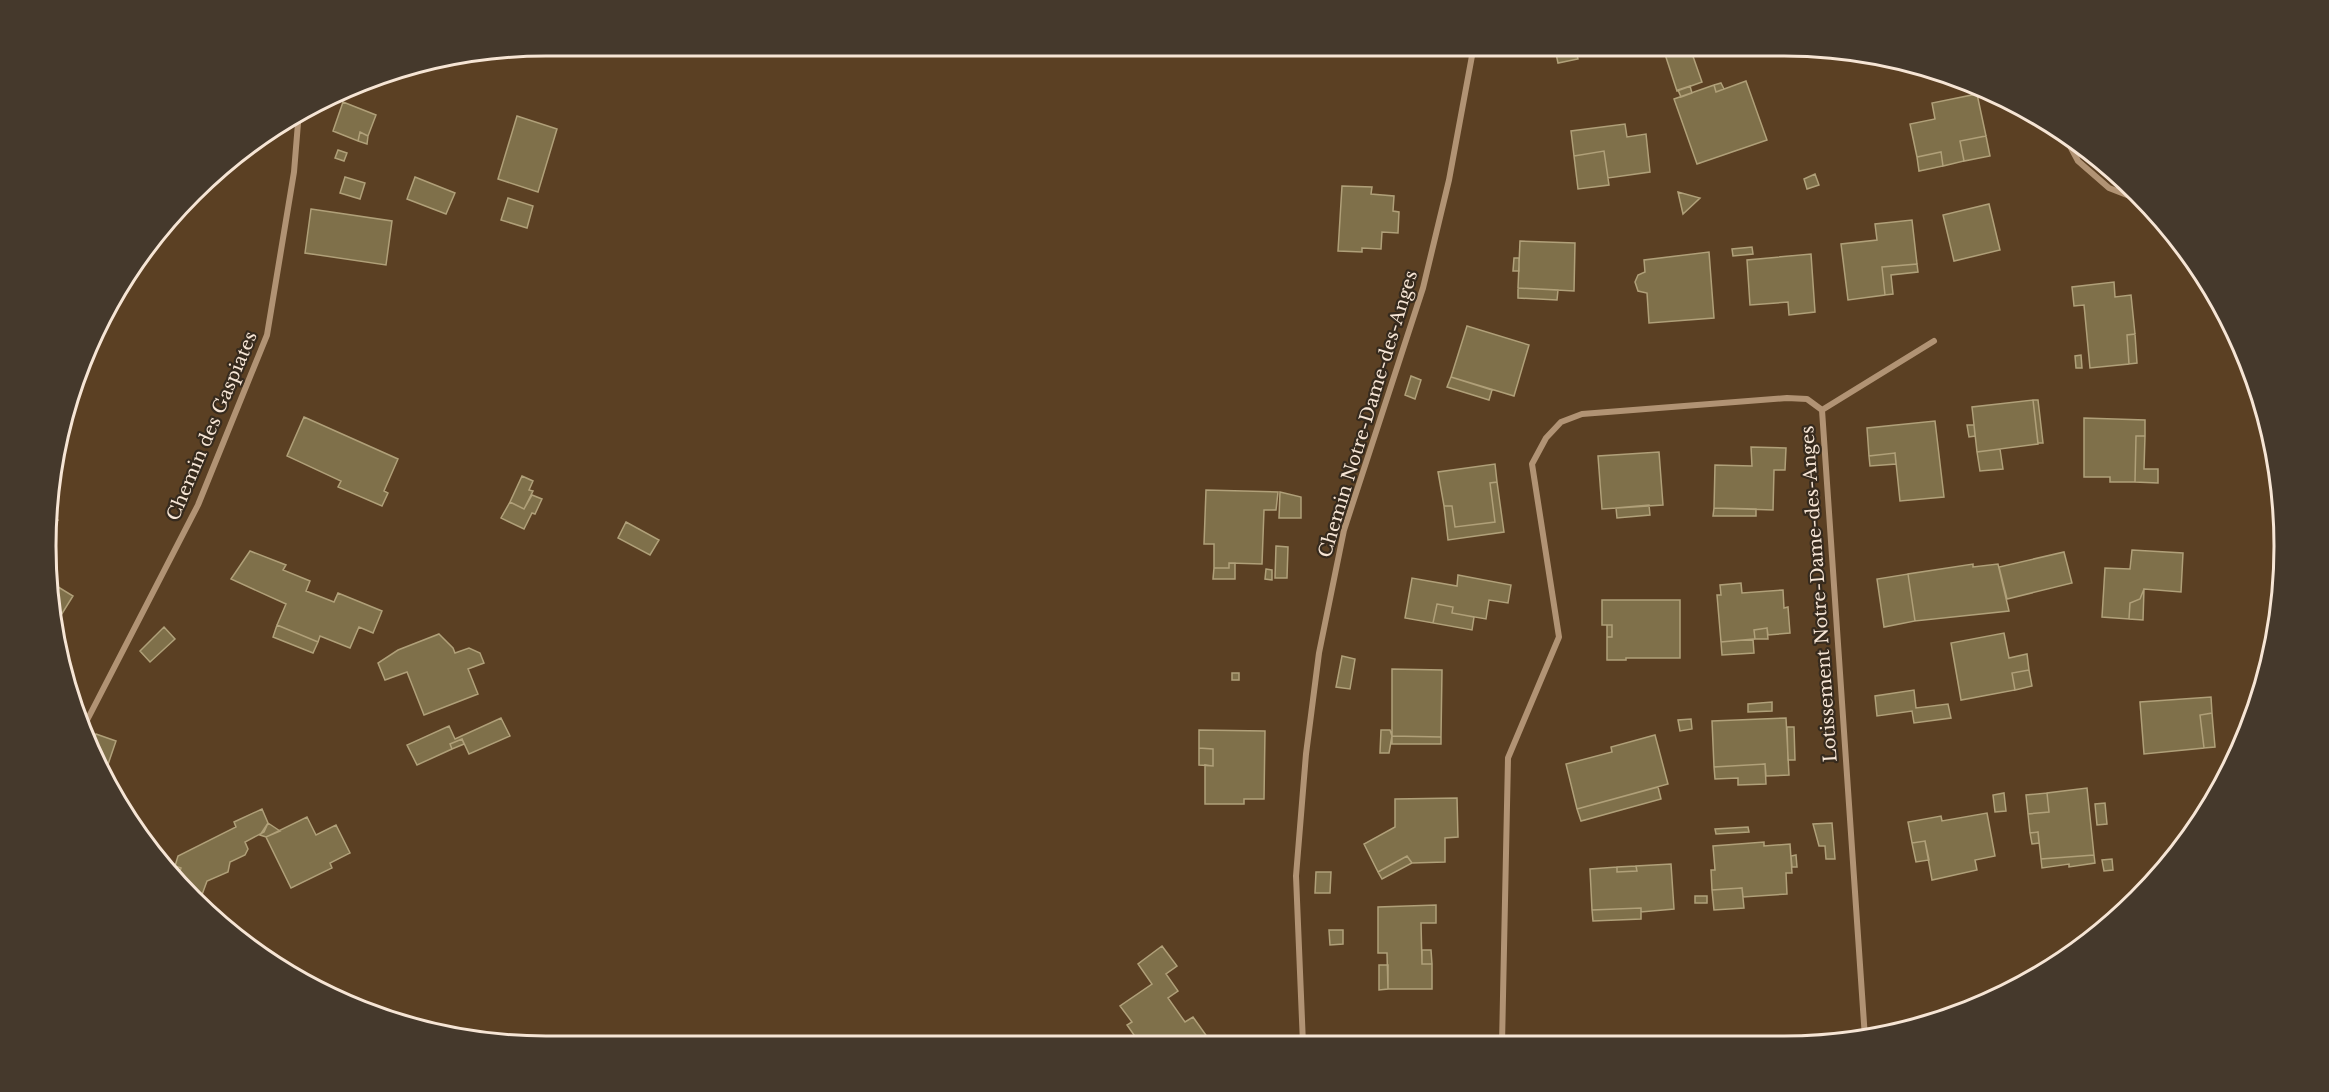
<svg xmlns="http://www.w3.org/2000/svg" width="2329" height="1092" viewBox="0 0 2329 1092" font-family="'Libre Baskerville',serif">
<rect width="100%" height="100%" fill="#5b4023"/>
<path fill="#7f704a" stroke="#b0a079" stroke-width="1.5" d="M1575,45L1578,59L1558,63L1555,49Z
M1662,45H1689L1702,82L1677,91Z
M1746,81L1767,140L1697,164L1674,99L1714,85L1716,92Z
M1721,83L1724,89L1716,92L1714,85Z
M1690,86L1692,93L1681,97L1678,90Z
M1977,94L1986,136L1960,141L1964,161L1943,166L1941,152L1917,157L1910,124L1935,119L1932,103Z
M343,102L376,115L368,136L360,132L358,141L333,131Z
M517,116L557,129L538,192L498,179Z
M1625,124L1627,137L1646,134L1650,172L1608,178L1604,151L1574,156L1571,131Z
M360,132L368,136L367,144L358,141Z
M1986,136L1990,156L1964,161L1960,141Z
M338,150L347,153L344,161L335,158Z
M1604,151L1609,185L1578,189L1574,156Z
M1941,152L1943,166L1919,171L1917,157Z
M1815,174L1819,185L1807,189L1804,179Z
M345,177L365,183L360,199L340,193Z
M415,177L455,193L446,214L407,199Z
M1342,186L1372,187L1371,194L1394,196L1393,211L1399,212L1398,233L1382,232L1381,249L1362,248V252L1338,251Z
M1678,192L1700,198L1683,214Z
M508,198L533,206L527,228L501,220Z
M1989,204L2000,250L1954,261L1943,215Z
M311,209L392,221L386,265L305,253Z
M1912,220L1917,264L1882,267L1885,295L1848,300L1841,244L1877,240L1875,224Z
M1520,241L1575,243L1574,291L1518,288Z
M1752,247L1753,254L1733,256L1732,249Z
M1709,252L1714,318L1649,323L1647,293L1638,291L1635,282L1638,275L1645,272L1644,260Z
M1811,254L1815,312L1789,315L1788,302L1750,305L1747,260Z
M1514,258H1519V271H1513Z
M1917,264L1918,272L1891,275L1893,294L1885,295L1882,267Z
M127,277L130,278L121,298L113,295Z
M2114,282L2115,297L2131,295L2135,334L2127,335L2129,364L2090,368L2084,305L2074,306L2072,287Z
M1518,288L1558,290L1557,300L1518,298Z
M1467,326L1529,345L1514,396L1451,377Z
M2135,334L2137,363L2129,364L2127,335Z
M2081,355L2082,368H2076L2075,356Z
M1411,376L1421,380L1415,399L1405,395Z
M1451,377L1492,390L1489,400L1447,387Z
M2033,400H2038L2043,443H2038Z
M2033,400L2038,444L1977,452L1972,407Z
M304,417L398,459L384,491L388,493L382,506L338,487L341,481L287,456Z
M2084,418L2145,420V436H2136L2135,482H2110V477H2084Z
M1935,421L1944,497L1900,501L1895,453L1869,456L1867,428Z
M1967,425H1974L1975,436L1969,437Z
M2136,436H2145L2144,469H2158V483L2135,482Z
M1751,447L1786,448L1785,470H1774L1773,510L1714,508L1715,465L1752,466Z
M2000,449L2003,469L1980,471L1977,452Z
M1659,452L1663,505L1602,509L1598,456Z
M1895,453L1896,464L1870,466L1869,456Z
M1495,464L1497,482L1490,483L1495,522L1455,527L1452,506H1444L1438,472Z
M522,476L533,481L529,490L533,491L524,509L510,502Z
M1497,482L1504,532L1448,540L1444,506H1452L1455,527L1495,522L1490,483Z
M1206,490L1278,492L1276,510H1264L1262,564L1229,563V568H1214V544H1204Z
M1280,492L1301,497V518H1279Z
M532,495L542,499L535,514L532,513L524,529L501,518L510,502L524,509Z
M1649,505L1650,515L1617,518L1616,508Z
M1714,508L1756,509V516H1713Z
M52,515L58,520L52,527Z
M626,522L659,540L650,555L618,538Z
M1276,546L1288,547L1287,578H1275Z
M2132,550L2183,553L2181,592L2144,589L2140,599L2130,603L2129,619L2102,617L2105,568L2130,569Z
M250,551L286,565L283,570L310,581L306,591L334,602L338,593L382,611L373,633L359,627L350,648L320,636L318,642L277,625L286,604L231,579Z
M2064,552L2072,583L2007,599L1999,567Z
M1229,563H1235V579H1213L1214,568H1229Z
M1973,564V567L1998,564L2009,611L1915,621L1908,574Z
M1266,569L1272,570V580L1265,579Z
M1908,574L1915,621L1884,627L1877,579Z
M1458,575L1511,585L1508,603L1489,600L1486,619L1452,613L1453,607L1437,604L1433,623L1405,618L1412,578L1457,586Z
M50,582L73,596L53,628L49,612Z
M1741,583L1742,593L1783,590L1784,608L1788,607L1790,633L1768,635L1767,628L1754,630L1755,639L1721,642L1717,595H1721L1720,585Z
M2144,589L2143,620L2129,619L2130,603L2140,599Z
M1602,600H1680V658H1626V660H1607V637H1612V625H1602Z
M1437,604L1453,607L1452,613L1474,617L1472,630L1433,623Z
M277,625L318,642L313,653L273,637Z
M1607,625H1612V637H1607Z
M164,627L175,639L150,662L140,651Z
M1767,628L1768,639H1755L1754,630Z
M2004,633L2009,658L2027,654L2029,670L2012,673L2015,690L1961,700L1951,643Z
M439,634L453,648L455,653L469,648L480,653L484,663L468,669L478,694L424,715L407,672L385,680L378,663L398,650Z
M1753,639L1754,653L1722,655L1721,642Z
M1342,656L1355,659L1350,689L1336,687Z
M1392,669L1442,670L1441,737L1392,736Z
M2029,670L2032,686L2015,690L2012,673Z
M1232,673H1239V680H1232Z
M1914,690L1916,708L1948,704L1951,718L1914,723L1912,711L1877,716L1875,696Z
M2211,697L2212,713L2200,715L2204,748L2144,754L2140,702Z
M1772,702V711L1748,712V704Z
M2212,713L2215,747L2204,748L2200,715Z
M501,718L510,736L469,754L462,739L450,744L452,749L417,765L407,745L449,726L455,739Z
M1786,718L1789,775L1766,776L1765,764L1714,767L1712,721Z
M1691,719L1692,729L1680,731L1678,720Z
M1787,727H1794L1795,760H1788Z
M1199,730L1265,731L1264,799H1244V804H1205V765L1213,766V749L1199,748Z
M1381,730H1390L1392,736L1389,753H1380Z
M96,734L116,741L104,776L109,790L91,749Z
M1655,735L1668,784L1577,809L1566,764L1612,752L1611,747Z
M1392,736L1441,737V744H1392Z
M462,739L464,744L452,749L450,744Z
M1199,748L1213,749V766L1199,765Z
M1765,764L1766,784L1738,785V778L1715,779L1714,767Z
M1658,787L1661,799L1581,821L1577,809Z
M2087,788L2094,855L2041,859L2038,832L2030,833L2028,814L2049,812L2047,793Z
M2004,793L2006,811L1995,812L1993,795Z
M2047,793L2049,812L2028,814L2026,795Z
M1457,798L1458,837L1445,838V862L1412,863L1407,856L1378,872L1364,844L1395,827V799Z
M2105,803L2107,824L2097,825L2095,804Z
M262,809L268,823L264,832L245,842L248,849L245,855L230,862L228,872L207,881L199,903L178,876L181,868L175,866L178,856L236,827L234,822Z
M1987,813L1995,856L1975,860L1977,870L1932,880L1925,841L1912,843L1908,822L1941,816L1942,821Z
M307,817L316,835L336,825L350,853L330,863L332,868L291,888L266,837Z
M268,823L280,831L266,837L260,835Z
M1832,823L1835,859H1826L1825,846H1819L1813,824Z
M1748,827L1749,832L1716,834L1715,829Z
M2038,832L2039,843L2032,844L2030,833Z
M1925,841L1929,860L1916,862L1912,843Z
M1764,842V846L1790,844L1792,873H1786L1787,894L1743,897L1742,888L1712,890L1711,870H1715L1713,846Z
M2177,846L2182,848L2173,858Z
M1796,855L1797,867H1792L1791,856Z
M2094,855L2095,863L2069,867V864L2042,868L2041,859Z
M1407,856L1412,863L1382,879L1378,872Z
M2112,859L2113,870L2104,871L2102,860Z
M1671,864L1674,909L1641,912V908L1592,910L1590,869L1617,867V872L1637,871L1636,866Z
M175,866L181,868L178,876L173,871Z
M1636,866L1637,871L1617,872V867Z
M1316,872H1331L1330,893H1315Z
M1742,888L1744,908L1714,910L1712,890Z
M1695,896H1707V903H1695Z
M1436,905V923H1421L1422,964H1432V989H1388L1387,953H1378V907Z
M1641,908V919L1593,921L1592,910Z
M1329,930H1343V944L1330,945Z
M1162,946L1177,966L1166,974L1178,991L1168,998L1185,1022L1193,1017L1213,1045H1141L1127,1025L1132,1022L1120,1006L1152,984L1138,964Z
M1422,950H1431L1432,964H1422Z
M1379,965H1388V989L1379,990Z"/>
<g fill="none" stroke-linecap="round" stroke-linejoin="round">
<path stroke="#b19374" stroke-width="6" d="M2061,129L2078,161L2109,188L2145,202
M1822,410L1934,341
M2279,500L2282,566
M82,730L198,505L267,335L294,172L299,111
M1303,1044L1296,876L1306,754L1319,653L1344,530L1423,288L1449,180L1474,45
M1502,1044L1508,758L1559,637L1532,464L1546,438L1561,422L1582,414L1787,398L1807,399L1822,410L1865,1038"/>
</g>
<g text-anchor="middle" dominant-baseline="central" stroke-width="4.5" stroke-linejoin="round" paint-order="stroke">
<g font-size="18" fill="#f6e5d5" stroke="#362a1d">
<text transform="translate(1368 414) rotate(-73)">Chemin Notre-Dame-des-Anges</text>
<text transform="translate(212 426) rotate(-67)">Chemin des Gaspiates</text>
<text transform="translate(1819 594) rotate(-94)">Lotissement Notre-Dame-des-Anges</text>
</g>
</g>
<path d="M0 0H2329V1092H0ZM546 56H1784A490 490 0 0 1 2274 546V546A490 490 0 0 1 1784 1036H546A490 490 0 0 1 56 546V546A490 490 0 0 1 546 56Z" fill="#45392c" fill-rule="evenodd"/>
<path fill="none" stroke="#f6e5d5" stroke-width="3" d="M546 56H1784A490 490 0 0 1 2274 546V546A490 490 0 0 1 1784 1036H546A490 490 0 0 1 56 546V546A490 490 0 0 1 546 56Z"/>
</svg>
